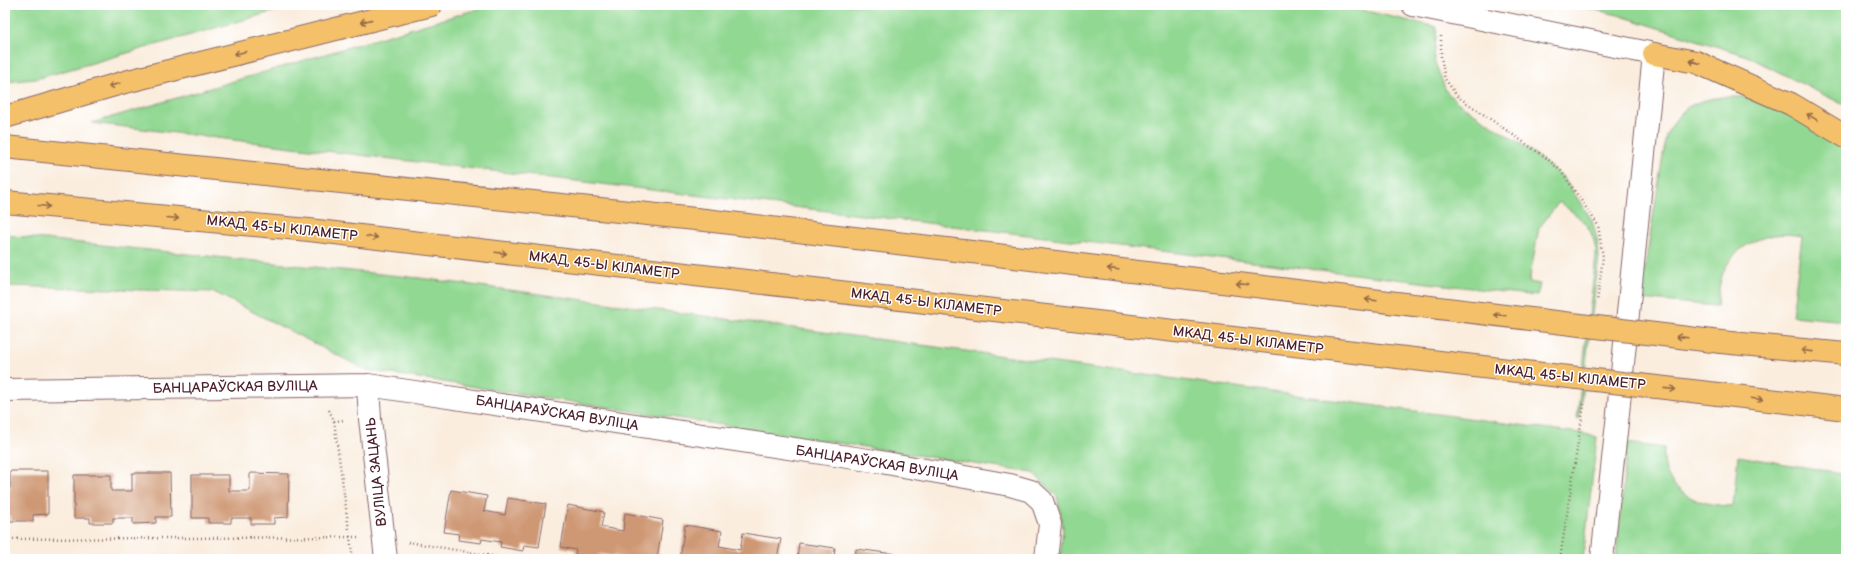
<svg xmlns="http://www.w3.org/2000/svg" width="1851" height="564" viewBox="0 0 1851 564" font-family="'Balsamiq Sans',sans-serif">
<rect width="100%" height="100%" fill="#fff"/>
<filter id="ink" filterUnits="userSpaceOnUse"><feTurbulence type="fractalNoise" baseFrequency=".025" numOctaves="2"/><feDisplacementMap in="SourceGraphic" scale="8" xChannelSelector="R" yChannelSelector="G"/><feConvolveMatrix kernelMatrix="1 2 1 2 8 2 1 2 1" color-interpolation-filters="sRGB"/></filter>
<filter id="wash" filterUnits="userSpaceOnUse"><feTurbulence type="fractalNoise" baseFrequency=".012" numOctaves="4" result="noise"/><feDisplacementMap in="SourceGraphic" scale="16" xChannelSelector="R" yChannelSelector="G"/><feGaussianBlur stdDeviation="0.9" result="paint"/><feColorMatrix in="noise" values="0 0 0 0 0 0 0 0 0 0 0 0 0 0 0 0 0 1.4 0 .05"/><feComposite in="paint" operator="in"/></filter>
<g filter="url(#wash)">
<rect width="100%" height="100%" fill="#faedde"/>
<path fill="#91d892" stroke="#6e7c5e" d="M5,5H296L36,79L5,82Z
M491,5H1339L1437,27L1434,60L1446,91L1457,102L1527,148L1563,177L1592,220L1598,243L1599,257L1579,419L1577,418L1596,256C1595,227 1581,218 1559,202L1539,228L1529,282L1540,284L1537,296L92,123Z
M1574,5H1846V106L1747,56L1618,15Z
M1722,97H1744L1771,106L1846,143V321L1792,316L1802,236C1769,229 1731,244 1721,279C1719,287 1718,297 1717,306L1640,299L1666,136C1681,107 1690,102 1722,97Z
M5,235L419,278L1580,433L1597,437L1583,559H1060L1063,528L1057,496L1033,473L366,370L214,292L5,286Z
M1627,443L1664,448C1660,491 1697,506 1733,506L1738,456L1846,474V559H1616Z"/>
<g id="blocks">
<path fill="#cf9874" d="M10,471H48V514L33,515V521H10V516H5V488H10Z
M132,473H170L171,517H156V523L133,524V518H113V523H90V518H74V475H111V491H132Z
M250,473L289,474L288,517L274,518V524H251V518H231V523H208V518H192V475H229V491H250Z
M451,490L487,496L484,511L505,515L508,498L546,504L539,547L524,545L523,551L500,547L501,542L482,539L481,543L458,540L459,534L444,532Z
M568,505L604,512L601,527L623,531L625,513L663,520L657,559H618L619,557L599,554L597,559L575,555L576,550L561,547Z
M685,525L722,531L719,546L740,550L743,533L781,539L777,559H680Z
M799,543L835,548L834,559H797Z
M856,549L894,554V559H855Z"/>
</g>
</g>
<g filter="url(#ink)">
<use href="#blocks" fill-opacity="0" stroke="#88676a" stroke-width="1"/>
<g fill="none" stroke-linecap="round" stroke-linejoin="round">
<defs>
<path id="minor" d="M1413,5L1654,54L1617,423L1602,559
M368,385L370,419L386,559
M5,390L368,385L875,461L1010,485L1031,491L1042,501L1050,524L1046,559"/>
<path id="highway" d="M1654,54L1696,62L1791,104L1846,137
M5,117L125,82L431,5
M5,147L705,220L1539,320
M5,202L309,230L1534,373
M1721,342L1846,354
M1718,394L1846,409"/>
</defs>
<use href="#minor" stroke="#88676a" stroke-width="24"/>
<use href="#highway" stroke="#88676a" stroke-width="24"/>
<path stroke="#88676a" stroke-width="2.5" stroke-dasharray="1 3" stroke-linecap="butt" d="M1441,36V57L1445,79L1457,96L1545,157L1561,171L1598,225L1603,257L1597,302
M329,410L334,421L345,420
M334,421L353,559
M5,539L358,537
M408,542L510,559
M1560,559L1584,404"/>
<use href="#minor" stroke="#fff" stroke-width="22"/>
<use href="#highway" stroke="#f4c16a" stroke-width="22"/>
<defs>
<path id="highway-bridge" d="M1539,320L1721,342
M1534,373L1718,394"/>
</defs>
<use href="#highway-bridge" stroke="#88676a" stroke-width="24" stroke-linecap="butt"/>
<use href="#highway-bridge" stroke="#f4c16a" stroke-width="22"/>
</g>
<defs><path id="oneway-shaft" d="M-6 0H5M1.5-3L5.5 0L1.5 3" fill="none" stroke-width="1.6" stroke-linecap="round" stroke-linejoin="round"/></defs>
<g stroke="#966847">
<use href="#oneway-shaft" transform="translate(366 21) rotate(166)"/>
<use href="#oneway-shaft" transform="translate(240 53) rotate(166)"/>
<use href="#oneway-shaft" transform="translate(1695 62) rotate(-164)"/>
<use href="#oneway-shaft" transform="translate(114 85) rotate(164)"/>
<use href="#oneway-shaft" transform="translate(1812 117) rotate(-149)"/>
<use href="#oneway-shaft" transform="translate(44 206) rotate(5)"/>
<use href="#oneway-shaft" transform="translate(173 218) rotate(5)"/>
<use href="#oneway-shaft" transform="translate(372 237) rotate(7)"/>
<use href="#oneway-shaft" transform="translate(501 253) rotate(7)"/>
<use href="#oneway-shaft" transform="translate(1113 269) rotate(-173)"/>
<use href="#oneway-shaft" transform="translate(1242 284) rotate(-173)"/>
<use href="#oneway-shaft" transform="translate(1371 300) rotate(-173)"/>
<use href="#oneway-shaft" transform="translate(1500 315) rotate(-173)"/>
<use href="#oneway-shaft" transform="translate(1682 337) rotate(-173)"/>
<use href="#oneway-shaft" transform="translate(1807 351) rotate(-174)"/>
<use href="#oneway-shaft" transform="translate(1670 389) rotate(6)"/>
<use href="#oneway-shaft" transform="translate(1757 399) rotate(7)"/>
</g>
</g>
<g text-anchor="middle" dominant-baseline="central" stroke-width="3" stroke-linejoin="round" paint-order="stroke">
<g font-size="14" fill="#4a1f2b" stroke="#fff">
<text transform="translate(282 228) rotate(6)">МКАД, 45-Ы КІЛАМЕТР</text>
<text transform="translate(604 265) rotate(7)">МКАД, 45-Ы КІЛАМЕТР</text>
<text transform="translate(926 302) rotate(7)">МКАД, 45-Ы КІЛАМЕТР</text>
<text transform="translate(1248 340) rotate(7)">МКАД, 45-Ы КІЛАМЕТР</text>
<text transform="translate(1570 377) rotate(6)">МКАД, 45-Ы КІЛАМЕТР</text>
<text transform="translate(235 387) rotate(-1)">БАНЦАРАЎСКАЯ ВУЛІЦА</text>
<text transform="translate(557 413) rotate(9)">БАНЦАРАЎСКАЯ ВУЛІЦА</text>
<text transform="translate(877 463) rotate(9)">БАНЦАРАЎСКАЯ ВУЛІЦА</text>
<text transform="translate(376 472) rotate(-96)">ВУЛІЦА ЗАЦАНЬ</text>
</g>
</g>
<rect width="1851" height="564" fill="none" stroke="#fff" stroke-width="20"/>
</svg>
